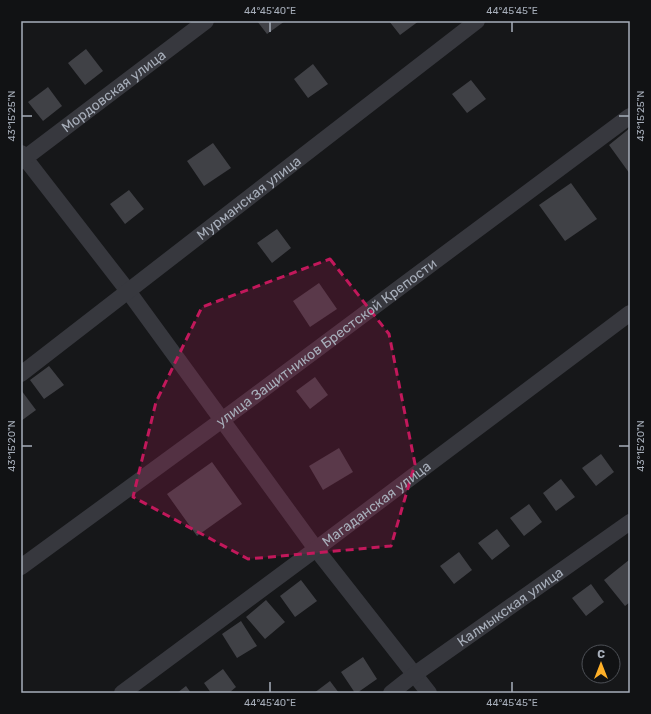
<svg xmlns="http://www.w3.org/2000/svg" width="651" height="714" viewBox="0 0 651 714" font-family="Rubik,sans-serif">
<rect width="100%" height="100%" fill="#161719"/>
<path fill="#404146" d="M257,21H285L267,34Z
M389,21H419L400,35Z
M86,49L103,71L85,85L68,63Z
M313,64L328,84L308,98L294,79Z
M471,80L486,99L467,113L452,94Z
M48,87L62,106L43,121L28,102Z
M630,128V174L609,145Z
M213,143L231,168L204,186L187,161Z
M571,183L597,219L565,241L539,205Z
M129,190L144,209L125,224L110,204Z
M277,229L291,248L272,263L257,243Z
M319,283L337,309L310,327L293,301Z
M49,366L64,385L44,399L30,380Z
M315,377L328,395L310,409L296,391Z
M21,390L36,410L21,421Z
M339,448L353,472L323,490L309,466Z
M601,454L614,472L596,486L582,468Z
M212,462L242,504L197,536L167,494Z
M561,479L575,497L556,511L543,493Z
M529,504L542,522L524,536L510,518Z
M497,529L510,546L492,560L478,543Z
M459,552L472,570L454,584L440,566Z
M629,560L630,602L625,606L604,580Z
M301,580L317,601L295,617L280,596Z
M591,584L604,602L586,616L572,598Z
M266,600L285,622L265,639L246,617Z
M241,621L257,646L237,658L222,634Z
M363,657L377,679L357,693H355L341,672Z
M223,669L236,687L229,693H211L204,683Z
M330,681L339,693H314Z
M186,686L191,693H177Z"/>
<g fill="none" stroke-linecap="round" stroke-linejoin="round">
<g stroke="#37383e" stroke-width="16">
<path d="M21,153L128,291L316,549L429,693"/>
<path id="s1" d="M21,161L206,21"/>
<path id="s2" d="M21,374L477,21"/>
<path id="s3" d="M21,567L222,420L630,116"/>
<path id="s4" d="M122,693L316,549L630,313"/>
<path id="s5" d="M391,693L415,674L630,522"/>
</g>
</g>
<path fill="#c2185b" fill-opacity="0.2" stroke="#c2185b" stroke-width="3" stroke-dasharray="8 5" stroke-linejoin="round" d="M330,259L389,334L415,464L391,546L248,559L133,497L156,402L202,307Z"/>
<path fill="none" stroke="#a7aeba" stroke-width="1.5" d="M270,22V32M512,22V32M22,116H32M619,116H629M22,446H32M619,446H629M270,682V692M512,682V692"/>
<g text-anchor="middle" dominant-baseline="central" stroke-width="4" stroke-linejoin="round" paint-order="stroke">
<g font-size="14" fill="#a7aeba" stroke="#111214">
<text stroke="none"><textPath href="#s1" startOffset="116">Мордовская улица</textPath></text>
<text stroke="none"><textPath href="#s2" startOffset="288">Мурманская улица</textPath></text>
<text stroke="none"><textPath href="#s3" startOffset="379">улица Защитников Брестской Крепости</textPath></text>
<text stroke="none"><textPath href="#s4" startOffset="317">Магаданская улица</textPath></text>
<text stroke="none"><textPath href="#s5" startOffset="147">Калмыкская улица</textPath></text>
</g>
</g>
<rect width="651" height="714" fill="none" stroke="#111214" stroke-width="44"/>
<g transform="translate(601 664)"><circle r="19" fill="#111214" stroke="#4d5056"/>
<path d="M0-3L7 15L0 10L-7 15Z" fill="#ffb028"/>
<text y="-6" font-size="11" font-weight="bold" text-anchor="middle" fill="#a7aeba">С</text>
</g>
<rect x="22" y="22" width="607" height="670" fill="none" stroke="#a7aeba" stroke-width="1.5"/>
<g font-size="10" text-anchor="middle" fill="#a7aeba">
<text x="270" y="14">44°45'40"E</text>
<text x="512" y="14">44°45'45"E</text>
<text transform="translate(11 116) rotate(-90)" y="4">43°15'25"N</text>
<text transform="translate(640 116) rotate(-90)" y="4">43°15'25"N</text>
<text transform="translate(11 446) rotate(-90)" y="4">43°15'20"N</text>
<text transform="translate(640 446) rotate(-90)" y="4">43°15'20"N</text>
<text x="270" y="706">44°45'40"E</text>
<text x="512" y="706">44°45'45"E</text>
</g>
</svg>
